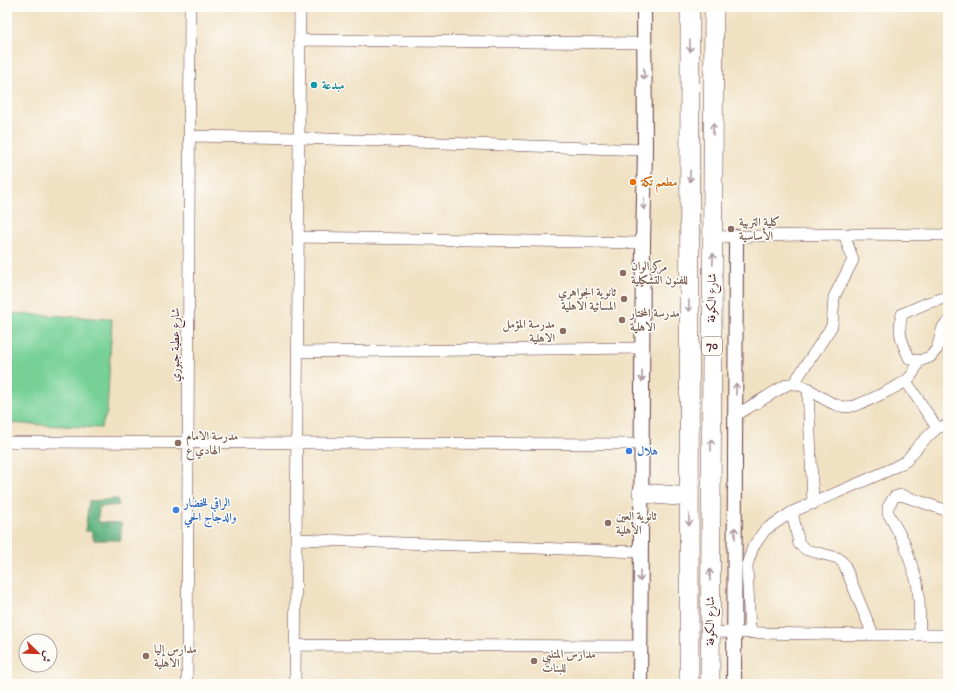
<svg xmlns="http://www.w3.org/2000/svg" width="955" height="691" viewBox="0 0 955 691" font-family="'IM FELL DW Pica',Amiri,serif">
<defs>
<pattern id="forest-crowns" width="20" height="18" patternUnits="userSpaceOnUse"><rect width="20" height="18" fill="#61b380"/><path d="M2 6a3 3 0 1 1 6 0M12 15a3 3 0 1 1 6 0" fill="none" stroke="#529169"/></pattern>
</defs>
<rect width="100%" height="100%" fill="#fdfcf7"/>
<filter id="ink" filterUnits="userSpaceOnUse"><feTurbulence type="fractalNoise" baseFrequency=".025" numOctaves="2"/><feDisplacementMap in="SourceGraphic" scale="8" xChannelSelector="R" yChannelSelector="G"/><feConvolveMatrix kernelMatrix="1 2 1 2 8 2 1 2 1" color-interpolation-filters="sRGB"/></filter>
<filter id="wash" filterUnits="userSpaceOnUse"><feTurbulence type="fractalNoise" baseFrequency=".012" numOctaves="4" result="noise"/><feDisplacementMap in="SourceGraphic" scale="16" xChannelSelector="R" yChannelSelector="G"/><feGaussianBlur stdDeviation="0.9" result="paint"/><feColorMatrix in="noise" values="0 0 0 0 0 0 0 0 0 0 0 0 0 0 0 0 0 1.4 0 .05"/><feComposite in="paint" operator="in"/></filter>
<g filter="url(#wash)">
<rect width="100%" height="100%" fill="#f0e1c3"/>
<path fill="#77d197" stroke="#607861" d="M7,313L112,319L107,412L101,428L7,423Z"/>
<path fill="url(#forest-crowns)" stroke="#566956" d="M117,499L119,505L99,507L98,522L121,523V540H94L91,531H85L89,501Z"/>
</g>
<g filter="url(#ink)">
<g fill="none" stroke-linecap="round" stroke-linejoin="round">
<defs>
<path id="minor" d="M299,40L644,43
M189,136L299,138L645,150
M298,237L643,243
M713,237L844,234L948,235
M948,297L927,303L902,314C897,333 902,341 909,358L919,361L930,357L937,349L943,327L948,322
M297,352L642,348
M906,381L937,428
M794,383L832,326L834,297L853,260L844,234
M808,388L813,504
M736,415L788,384C808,382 821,402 840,406C844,407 849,407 853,406C862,404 905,384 910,377C914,373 916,366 919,361
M7,442L641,444
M792,512L799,544L807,550L838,558L844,564L873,635
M296,539L640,552
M709,632L873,635H948
M750,633L747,565L753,547L765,530L792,512L887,471L906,461L920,444L937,428L948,425
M920,635L919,598L917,582L904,542L888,513V507L894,497L901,495L948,511
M295,645L640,646
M187,684L190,7
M295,684L300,7"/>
<path id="tertiary" d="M640,684L643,243L645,150L644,7
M734,684L736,237"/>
<path id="trunk" d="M642,493L689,497
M689,684L690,7
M710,684L714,7"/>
</defs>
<use href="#minor" stroke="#633c42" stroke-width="12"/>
<use href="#tertiary" stroke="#633c42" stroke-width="16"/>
<use href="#trunk" stroke="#633c42" stroke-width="20"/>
<use href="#minor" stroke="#fff" stroke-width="11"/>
<use href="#tertiary" stroke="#fff" stroke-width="14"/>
<use href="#trunk" stroke="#fff" stroke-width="19"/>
</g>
<defs><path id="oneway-shaft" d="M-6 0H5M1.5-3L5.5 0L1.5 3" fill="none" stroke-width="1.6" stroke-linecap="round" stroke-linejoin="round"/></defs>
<g stroke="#ae9aa0">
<use href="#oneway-shaft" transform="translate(690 46) rotate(90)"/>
<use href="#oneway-shaft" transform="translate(644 74) rotate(89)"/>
<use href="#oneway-shaft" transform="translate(713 129) rotate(-90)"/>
<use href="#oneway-shaft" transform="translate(690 176) rotate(90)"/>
<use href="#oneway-shaft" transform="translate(644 204) rotate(92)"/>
<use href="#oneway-shaft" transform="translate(713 259) rotate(-89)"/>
<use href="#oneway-shaft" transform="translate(689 306) rotate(90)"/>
<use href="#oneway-shaft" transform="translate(642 376) rotate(90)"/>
<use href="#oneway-shaft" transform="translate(736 389) rotate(-90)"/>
<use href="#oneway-shaft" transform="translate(711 445) rotate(-89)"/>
<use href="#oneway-shaft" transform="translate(689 520) rotate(90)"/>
<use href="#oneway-shaft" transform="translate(735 533) rotate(-90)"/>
<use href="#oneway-shaft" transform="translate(710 575) rotate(-89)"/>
<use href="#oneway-shaft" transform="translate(640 576) rotate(90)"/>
</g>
</g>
<circle fill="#0f9aa8" stroke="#fdfcf7" stroke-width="1.5" cx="314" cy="85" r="4"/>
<circle fill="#e8710a" stroke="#fdfcf7" stroke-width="1.5" cx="633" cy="182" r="4"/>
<g fill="#8d6e63" stroke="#fdfcf7" stroke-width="1.5">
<circle cx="731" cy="229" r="4"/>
<circle cx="623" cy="273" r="4"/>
<circle cx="624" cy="299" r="4"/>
<circle cx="622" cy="320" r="4"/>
<circle cx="563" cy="331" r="4"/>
<circle cx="178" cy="443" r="4"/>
<circle cx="608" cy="523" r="4"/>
<circle cx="146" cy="656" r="4"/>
<circle cx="534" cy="661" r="4"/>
</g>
<g fill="#3f7fe0" stroke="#fdfcf7" stroke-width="1.5">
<circle cx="629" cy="451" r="4"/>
<circle cx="176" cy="510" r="4"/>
</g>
<g text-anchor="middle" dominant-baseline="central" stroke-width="3" stroke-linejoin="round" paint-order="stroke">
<rect fill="#fdfcf7" stroke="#806168" stroke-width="1" x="702" y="337" width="20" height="18" rx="3"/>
<g font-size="11" font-weight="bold" fill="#4a1f2b">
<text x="712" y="346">70</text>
</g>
<g font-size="12" font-weight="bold" fill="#0d838f" stroke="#fdfcf7" text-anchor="start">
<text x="322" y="85">مبدعة</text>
</g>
<g font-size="12" font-weight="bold" fill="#c56008" stroke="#fdfcf7" text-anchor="start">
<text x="641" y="182">مطعم تكة</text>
</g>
<g font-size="12" font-weight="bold" fill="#785e54" stroke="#fdfcf7" text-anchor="start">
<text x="739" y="222">كلية التربية<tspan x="739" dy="14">الأساسية</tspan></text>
<text x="631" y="266">مركز الوان<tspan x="631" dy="14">للفنون التشكيلية</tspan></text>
<text x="616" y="292" text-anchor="end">ثانوية الجواهري<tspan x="616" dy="14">المسائية الاهلية</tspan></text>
<text x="630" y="313">مدرسة المختار<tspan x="630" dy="14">الاهلية</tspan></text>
<text x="555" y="324" text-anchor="end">مدرسة المؤمل<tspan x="555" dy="14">الاهلية</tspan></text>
<text x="186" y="436">مدرسة الامام<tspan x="186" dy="14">الهادي ع</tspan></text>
<text x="616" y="516">ثانوية العين<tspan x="616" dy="14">الأهلية</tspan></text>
<text x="154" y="649">مدارس إليا<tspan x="154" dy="14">الاهلية</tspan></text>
<text x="542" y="654">مدارس المتنبي<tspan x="542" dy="14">للبنات</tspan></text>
</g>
<g font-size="12" fill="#4a1f2b" stroke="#fdfcf7">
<text transform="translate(712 298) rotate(-89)">شارع الكوفة</text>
<text transform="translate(175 345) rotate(-90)">شارع عطية جبوري</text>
<text transform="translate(710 621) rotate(-90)">شارع الكوفة</text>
</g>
<g font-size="12" font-weight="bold" fill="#366cbe" stroke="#fdfcf7" text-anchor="start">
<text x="637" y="451">هلال</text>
<text x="184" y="503">الراقي للخضار<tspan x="184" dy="14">والدجاج الحي</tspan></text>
</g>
</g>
<rect width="955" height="691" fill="none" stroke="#fdfcf7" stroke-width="24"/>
<g transform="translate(38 653) rotate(113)"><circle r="19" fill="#fdfcf7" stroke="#b5a4a5"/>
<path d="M0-3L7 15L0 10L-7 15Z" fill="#c8321e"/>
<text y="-6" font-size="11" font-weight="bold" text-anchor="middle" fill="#4a1f2b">ش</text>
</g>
</svg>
